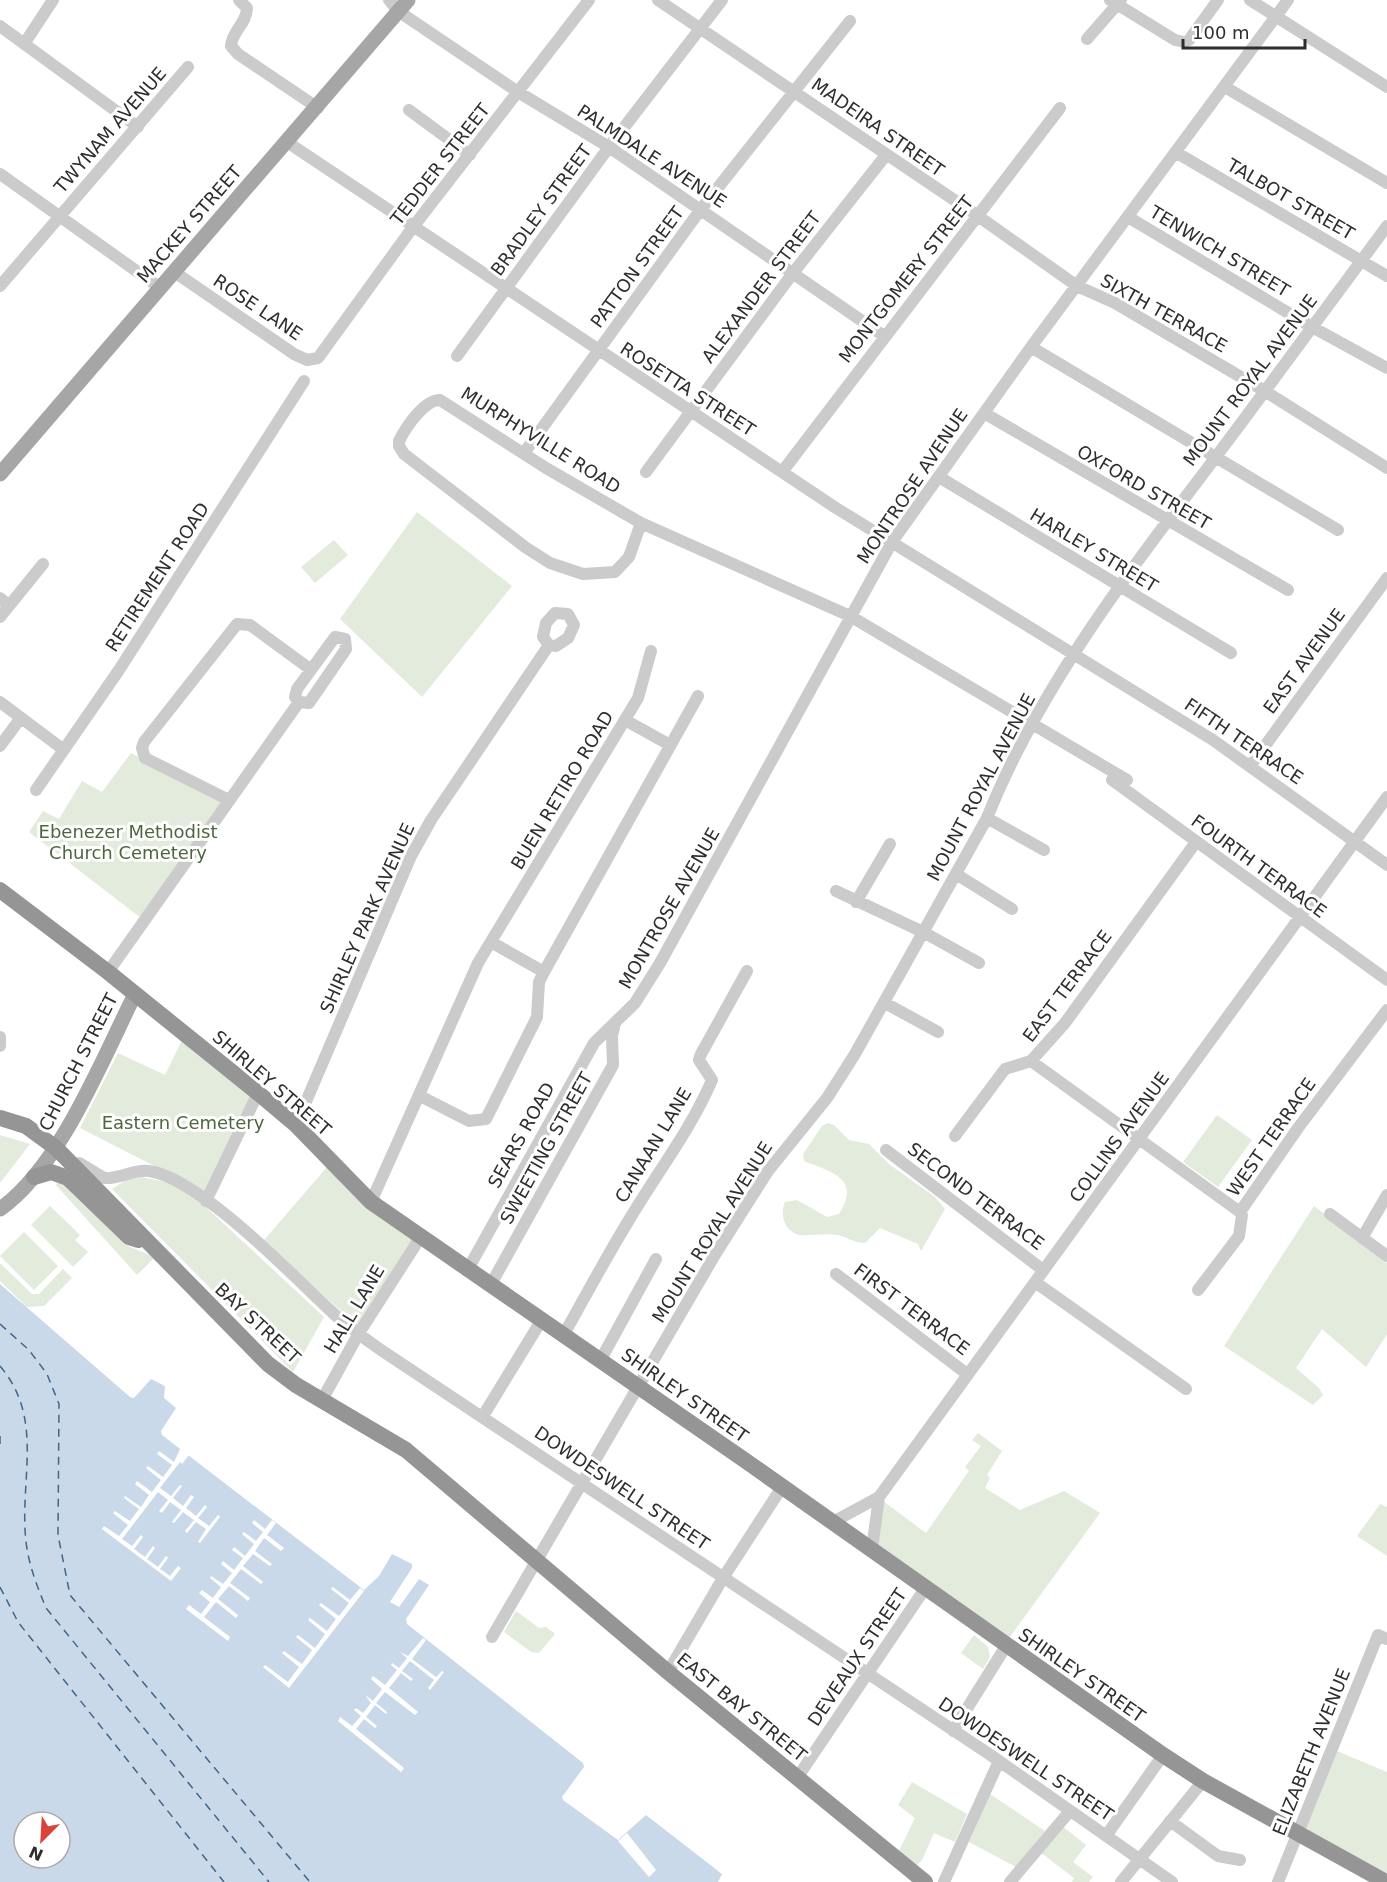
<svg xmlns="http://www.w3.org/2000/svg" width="1387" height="1882" viewBox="0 0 1387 1882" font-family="'DejaVu Sans',sans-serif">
<rect width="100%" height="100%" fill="#fff"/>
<path fill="#e2ebdc" d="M417,512L512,586L422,697L340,619Z
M334,540L348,555L315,583L301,567Z
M131,753L224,801L141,918L29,832L43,811L59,819L82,781L102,792Z
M183,1038L253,1093L205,1192L80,1128L118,1053L165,1075Z
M1217,1115L1252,1140L1218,1187L1183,1162Z
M828,1123L834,1125L849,1140L869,1144L889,1164L935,1197L945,1209L921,1251L918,1244L880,1228L865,1243C854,1243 847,1237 838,1235C825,1233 812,1236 800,1235C785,1233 779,1214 785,1202L797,1200L827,1217L839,1214C861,1179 834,1173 804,1161L803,1154L822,1126Z
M0,1135L30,1144L0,1183Z
M328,1166L414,1239L357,1326L264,1240Z
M141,1177L171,1183L195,1197L324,1317L293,1372L112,1189L126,1180Z
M66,1181L130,1247L155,1257L137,1275L55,1184Z
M50,1206L80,1235L75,1240L88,1252L73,1267L31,1225Z
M1314,1206L1387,1263V1334L1366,1367L1322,1329L1296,1368L1319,1388L1323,1395L1313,1405L1224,1346Z
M24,1232L58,1266L34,1290L0,1256Z
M0,1263L32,1294H39L63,1269L72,1278L44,1306L27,1307L0,1281Z
M978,1433L1002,1451L987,1475L990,1478L985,1488L1020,1510L1064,1491L1100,1513L1009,1638L875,1546L883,1501L926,1533L969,1471L965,1467L981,1446L972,1440Z
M1380,1504L1387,1507V1556L1357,1536Z
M516,1611L539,1628L546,1627L555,1634L539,1653L531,1652L504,1632Z
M974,1635L988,1647L990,1657L983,1669L961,1653Z
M1337,1751L1387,1772V1873L1304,1831Z
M912,1782L967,1814L955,1842L934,1833L922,1860L916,1866L898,1853L915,1818L898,1805Z
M990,1794L1045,1831L1016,1867L969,1842Z
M1061,1825L1086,1845L1073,1862L1093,1877L1089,1882H1072L1074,1878L1040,1852Z"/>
<path fill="#cad9e9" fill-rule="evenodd" d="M0,1284L130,1397L134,1398L151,1379L165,1386L164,1398L176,1408L161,1431L162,1435L364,1590L379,1576L392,1554L412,1564V1568L390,1602L399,1607L419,1579L429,1585L406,1619L407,1624L583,1763L584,1767L562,1797L563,1800L618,1840L646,1815L722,1874L718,1882H0ZM24,1822H60V1858H24Z"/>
<path fill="#fff" d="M180,1449L189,1455L182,1464L180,1462L160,1488L171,1496L180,1485L182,1486L173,1498L183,1506L191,1495L194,1497L186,1508L196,1516L205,1505L207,1507L198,1518L209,1526L218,1515L220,1517L200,1543L198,1542L206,1529L196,1522L187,1533L185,1531L194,1520L183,1512L174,1523L172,1522L181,1510L170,1502L162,1513L159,1511L168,1500L158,1492L122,1539L132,1546L141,1535L143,1537L134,1549L145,1557L153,1546L155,1548L147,1559L158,1567L166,1556L168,1558L160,1569L170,1576L178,1566L181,1568L171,1581L102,1529L104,1526L119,1536L128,1525L113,1513L115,1511L130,1521L139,1509L124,1498L125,1496L141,1507L149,1495L135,1484L137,1481L152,1492L161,1480L146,1468L148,1466L163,1477L172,1465L157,1454L159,1451L174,1462Z
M254,1520L265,1529L272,1520L276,1523L267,1535L284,1548L281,1551L264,1538L255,1551L272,1564L270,1566L253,1554L243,1566L263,1582L261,1584L241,1569L230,1583L250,1598L248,1601L229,1586L218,1599L238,1615L236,1618L216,1602L204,1617L230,1637L228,1641L186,1609L189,1605L201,1614L210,1602L199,1593L202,1590L213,1598L221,1587L210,1578L211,1576L223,1584L232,1573L221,1564L223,1561L234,1570L243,1558L232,1550L234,1547L245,1556L254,1544L242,1534L244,1532L256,1541L263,1532L252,1523Z
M333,1587L350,1600L360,1588L364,1591L289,1688L263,1667L265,1665L288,1682L299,1667L282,1653L284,1651L302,1664L312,1650L296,1637L298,1635L315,1648L325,1634L308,1620L310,1618L327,1631L336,1619L319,1605L321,1603L339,1616L349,1603L331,1589Z
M423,1638L426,1640L412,1659L436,1677L442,1671L444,1672L430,1690L428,1688L434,1680L410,1661L402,1671L413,1679L411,1681L401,1673L389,1688L418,1712L415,1715L385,1692L376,1703L387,1712L386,1714L375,1705L366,1717L377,1726L375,1728L364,1719L356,1729L404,1768L401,1772L338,1721L340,1717L352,1726L361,1716L354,1710L356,1708L363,1713L371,1703L365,1695L373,1701L382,1689L371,1679L373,1676L385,1685L397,1670L391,1665L392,1663L399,1668L407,1658L400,1652L408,1656Z
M627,1833L656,1870L649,1877L618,1841Z"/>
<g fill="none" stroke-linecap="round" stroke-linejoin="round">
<path stroke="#41658b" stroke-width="1.5" stroke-dasharray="8 6" stroke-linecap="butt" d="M0,1324L29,1350L47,1374L59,1404L58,1535L70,1595L310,1882
M0,1366C45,1419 19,1480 26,1542C29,1566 37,1586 46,1608L269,1882
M0,1436V1450
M0,1587L18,1622L224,1882"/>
<path stroke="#cbcbcb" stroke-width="12" d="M239,0L247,8C247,23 232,31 231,46L238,54L318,108
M389,0L398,11L518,92L609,147L884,336
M658,0L978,216L1077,286L1115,303L1263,390L1387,468
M1110,0L1175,40L1184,42L1189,40L1218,0
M1250,0L1387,87
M0,26L138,127
M1087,39L1121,0
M24,44L53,0
M1225,87L1387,183
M409,110L470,155
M287,142L836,508L1213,740L1387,865
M1177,153L1387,276
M0,174L159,287
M1128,217L1312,327L1387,368
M173,271L294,354L307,360L318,358L413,227L589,0
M0,286L188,67
M1031,347L1338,530
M457,356L609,147L722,0
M984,413L1288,590
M524,453L701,209L850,21
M646,472L793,273L886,155
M782,472L1060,108
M939,477L1231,653
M641,523L546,468L440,400C424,400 406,427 399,441V446L404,454L525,547L550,563L583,574L615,572L629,557L641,523L850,616L1127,780
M0,598L9,606
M0,617L43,564
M335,637L345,639L346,649L309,703L299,702L295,697L297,689Z
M0,702L64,750
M625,720L670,745
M0,746L20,719
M1251,765L1387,578
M1112,780L1387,980
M36,790L119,670L304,381
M229,800L145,758L142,748L144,742L237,624L250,625L310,669
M987,818L1044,850
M956,874L1012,909
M836,891L923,932L979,963
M856,902L890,844
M108,972L299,702
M544,972L698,696
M885,1003L938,1032
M0,1037V1046
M1031,1061L1240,1212
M420,1096L469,1121L486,1119L537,1017L539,982L544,972L491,942
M296,1125L411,856L431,820L549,645L556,646L568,638L574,625L568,614L555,613L546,623L543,637L549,645
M955,1136L1005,1069L1031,1061L1065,1023L1196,842
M886,1150L1043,1270
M79,1163L104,1178C120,1179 133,1169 149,1171C200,1178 294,1277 333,1313C349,1328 367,1340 384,1352L992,1756L1172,1882
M206,1201L258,1093
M371,1202L478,963L638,698L651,651
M1330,1214L1387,1256
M1362,1238L1387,1195
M467,1271L594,1043L635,1003L660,963L892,542L1031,347L1288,0
M836,1274L967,1374
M1035,1282L1186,1389
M490,1286L613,1065L612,1036L615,1023
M1198,1290L1239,1236L1242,1215L1240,1212L1298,1128L1387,1010
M563,1336C586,1295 608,1254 632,1215C659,1170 691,1129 712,1080L699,1060L701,1054L747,971
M600,1361L656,1259
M322,1400L359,1333L420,1238
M483,1416L541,1321
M833,1522L879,1497L1387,797
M872,1549L879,1497
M492,1637L716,1253L768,1171L827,1098L855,1054L987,818C1037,692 1125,577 1206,470C1267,389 1327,307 1387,226
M668,1672L723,1578L782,1487
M953,1731L1006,1646
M797,1778L926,1587
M1170,1821L1218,1856L1240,1860
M1106,1836L1163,1755
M944,1882L999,1761
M1010,1882L1070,1811
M1121,1882L1203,1781
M1278,1882L1378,1635L1387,1639"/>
<path stroke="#a6a6a6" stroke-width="15" d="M0,474L408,0
M0,1209C60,1167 102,1060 135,994"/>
<path stroke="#959595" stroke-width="16" d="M0,890L108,972L258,1093L296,1125L371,1202L743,1459L1163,1755L1203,1781L1386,1882
M0,1118L26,1126L56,1148L268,1364L296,1385L406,1450L668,1672L925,1882
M34,1177L51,1172L68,1178L129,1237L138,1240"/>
</g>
<g text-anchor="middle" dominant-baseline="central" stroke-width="6" stroke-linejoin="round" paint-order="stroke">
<g font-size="18" fill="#2e2e2e" stroke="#fff">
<text transform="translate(878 127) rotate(35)">MADEIRA STREET</text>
<text transform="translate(110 130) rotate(-49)">TWYNAM AVENUE</text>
<text transform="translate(652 156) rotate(33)">PALMDALE AVENUE</text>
<text transform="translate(440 164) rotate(-52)">TEDDER STREET</text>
<text transform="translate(1291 199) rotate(30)">TALBOT STREET</text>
<text transform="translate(541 210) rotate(-54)">BRADLEY STREET</text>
<text transform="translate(189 224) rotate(-49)">MACKEY STREET</text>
<text transform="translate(1220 251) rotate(31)">TENWICH STREET</text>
<text transform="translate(637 267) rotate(-54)">PATTON STREET</text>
<text transform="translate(906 279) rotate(-52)">MONTGOMERY STREET</text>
<text transform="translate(761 287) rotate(-53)">ALEXANDER STREET</text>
<text transform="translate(258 307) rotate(34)">ROSE LANE</text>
<text transform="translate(1164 313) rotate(29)">SIXTH TERRACE</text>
<text transform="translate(1250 380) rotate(-53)">MOUNT ROYAL AVENUE</text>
<text transform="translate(688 389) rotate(33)">ROSETTA STREET</text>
<text transform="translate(541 440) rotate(32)">MURPHYVILLE ROAD</text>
<text transform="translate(912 486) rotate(-56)">MONTROSE AVENUE</text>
<text transform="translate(1144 487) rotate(30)">OXFORD STREET</text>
<text transform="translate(1094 550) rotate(31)">HARLEY STREET</text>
<text transform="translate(157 577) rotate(-57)">RETIREMENT ROAD</text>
<text transform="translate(1304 661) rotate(-54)">EAST AVENUE</text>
<text transform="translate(1244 741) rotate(34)">FIFTH TERRACE</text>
<text transform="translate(981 787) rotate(-62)">MOUNT ROYAL AVENUE</text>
<text transform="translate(562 790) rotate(-59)">BUEN RETIRO ROAD</text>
<text transform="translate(1259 866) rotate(36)">FOURTH TERRACE</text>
<text transform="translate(669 908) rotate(-60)">MONTROSE AVENUE</text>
<text transform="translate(367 918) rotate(-66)">SHIRLEY PARK AVENUE</text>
<text transform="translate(1067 986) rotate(-53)">EAST TERRACE</text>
<text transform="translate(78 1062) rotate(-63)">CHURCH STREET</text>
<text transform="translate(272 1083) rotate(41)">SHIRLEY STREET</text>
<text transform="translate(521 1135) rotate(-61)">SEARS ROAD</text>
<text transform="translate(1119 1137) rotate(-54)">COLLINS AVENUE</text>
<text transform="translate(1271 1137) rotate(-55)">WEST TERRACE</text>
<text transform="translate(653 1145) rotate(-59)">CANAAN LANE</text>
<text transform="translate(546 1148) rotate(-61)">SWEETING STREET</text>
<text transform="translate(976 1196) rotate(37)">SECOND TERRACE</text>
<text transform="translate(712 1232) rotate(-58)">MOUNT ROYAL AVENUE</text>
<text transform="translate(354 1309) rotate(-59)">HALL LANE</text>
<text transform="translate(912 1309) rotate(37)">FIRST TERRACE</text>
<text transform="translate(258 1323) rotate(43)">BAY STREET</text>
<text transform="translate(685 1395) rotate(35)">SHIRLEY STREET</text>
<text transform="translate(622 1488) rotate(34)">DOWDESWELL STREET</text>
<text transform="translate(857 1657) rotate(-56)">DEVEAUX STREET</text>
<text transform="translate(1082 1675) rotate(35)">SHIRLEY STREET</text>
<text transform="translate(742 1707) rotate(39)">EAST BAY STREET</text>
<text transform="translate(1311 1752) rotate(-68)">ELIZABETH AVENUE</text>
<text transform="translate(1026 1759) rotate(34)">DOWDESWELL STREET</text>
</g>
<g font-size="18" fill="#4c673e" stroke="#fff">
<text x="128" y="831">Ebenezer Methodist<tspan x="128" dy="21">Church Cemetery</tspan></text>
<text x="183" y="1122">Eastern Cemetery</text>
</g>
</g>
<g transform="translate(42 1840) rotate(204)"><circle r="28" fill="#ffffff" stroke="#ababab" stroke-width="1.5"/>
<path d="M0-4.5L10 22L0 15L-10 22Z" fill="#da433b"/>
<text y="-9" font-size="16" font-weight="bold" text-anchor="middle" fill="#2e2e2e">N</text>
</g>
<path d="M1183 39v9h122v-9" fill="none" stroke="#2e2e2e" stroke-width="3"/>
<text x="1192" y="39" font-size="18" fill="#2e2e2e" stroke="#ffffff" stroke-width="4.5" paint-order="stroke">100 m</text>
</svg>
